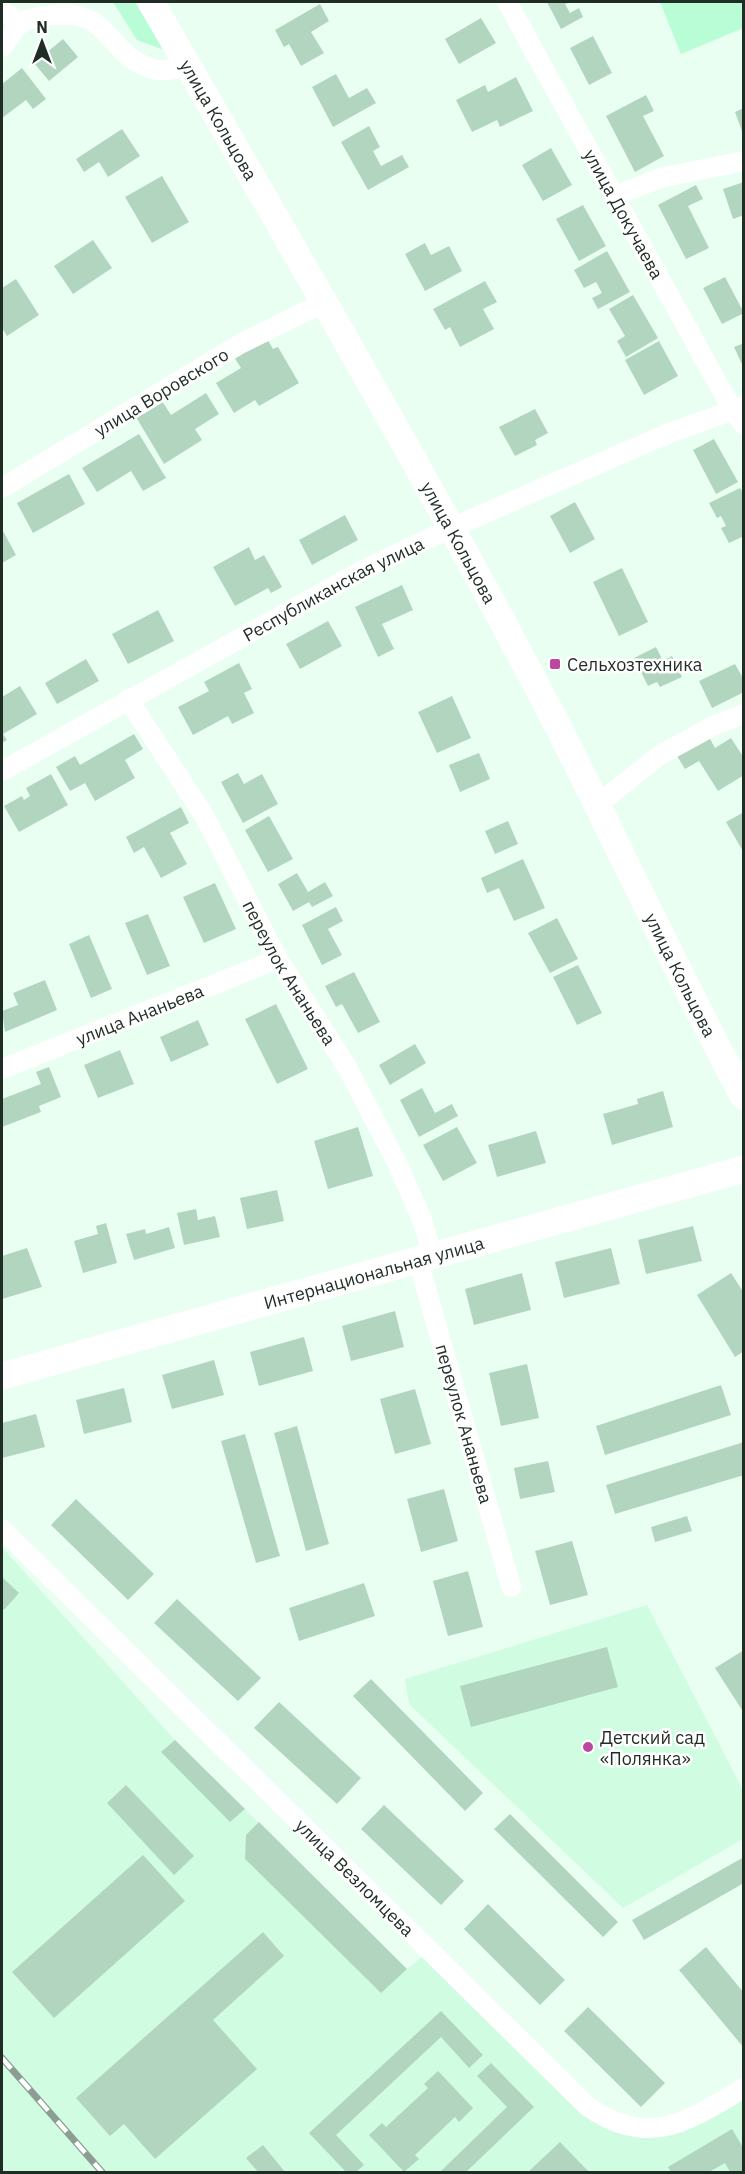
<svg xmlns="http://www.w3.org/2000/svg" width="745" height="2174" viewBox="0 0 745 2174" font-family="'IBM Plex Sans',sans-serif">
<rect width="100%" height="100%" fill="#e9fff2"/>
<path fill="#d0fce2" d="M2,1547L175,1740L407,1969L430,1951L587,2106L638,2127L743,2088V2172H2Z
M647,1605L743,1790V1839L623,1908L409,1704L405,1679Z"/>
<path fill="#b9fdd6" d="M113,2H135L164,50L137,40Z
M660,2H743V28L681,54Z"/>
<path fill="#b2d5c0" d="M547,2H571L565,4L570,13L579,8L583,17L561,29Z
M320,4L329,21L311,32L324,53L301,66L289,44L284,47L275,30Z
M481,18L496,43L459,64L445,39Z
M593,36L612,73L589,85L570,48Z
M63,39L78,57L49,81L34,63Z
M22,68L46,99L33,109L26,100L2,118V84Z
M336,74L349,98L367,88L376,103L333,127L312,87Z
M516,77L533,111L500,127L497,120L472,132L456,100L485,85L488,92Z
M646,95L654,111L643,116L664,156L635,172L606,116Z
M744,108V134H743L735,112Z
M369,126L380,147L373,151L381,166L402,155L409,167L368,190L341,142Z
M122,129L140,156L108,177L99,162L84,172L76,159Z
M551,148L572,185L543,201L522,165Z
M162,176L189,222L152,243L125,197Z
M744,182V215L733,219L723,189Z
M696,185L703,199L688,206L709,248L686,259L658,205Z
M583,205L606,246L579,261L556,219Z
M93,240L112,268L73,294L54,266Z
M425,243L431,255L449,246L462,271L425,291L405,254Z
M607,251L630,292L598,309L592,298L602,293L596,282L584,288L574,270Z
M725,277L744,313L722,324L703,288Z
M16,279L39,315L7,336L2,328V288Z
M485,281L497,302L483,309L494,329L460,347L450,327L445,330L433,309Z
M633,295L658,338L626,357L617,341L625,336L609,309Z
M266,337L273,349L278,347L299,383L259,406L255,400L234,413L216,383L241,368L234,357Z
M659,341L678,376L644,395L625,360Z
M744,343V369L734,347Z
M206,393L219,414L195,429L202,440L164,464L136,417L162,401L171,415Z
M535,409L548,433L535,440L537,445L515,456L499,427Z
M139,434L166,478L143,491L131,471L97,492L82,468Z
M714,439L738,482L716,494L693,450Z
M69,474L85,504L33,533L17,503Z
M740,488L744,494V536L729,543L721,528L726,526L721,516L717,518L709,503Z
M575,502L595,539L570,553L550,516Z
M345,515L358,540L312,565L299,540Z
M2,529L16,555L2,563Z
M249,547L255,560L264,555L282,587L271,593L268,588L235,606L213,567Z
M622,568L648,622L619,636L593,582Z
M402,585L413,610L382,624L394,649L378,657L355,607Z
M158,610L174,641L128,664L112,634Z
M328,621L342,646L300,669L286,644Z
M656,647L663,661L672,656L682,677L660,687L657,682L648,686L634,658Z
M86,659L99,681L57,704L45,683Z
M239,663L252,689L244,693L254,713L232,724L228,716L193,735L178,707L209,691L204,682Z
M735,664L744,680V692L712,708L699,681Z
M20,686L37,714L3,734L7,740L2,743V697Z
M452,696L471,738L437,753L418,712Z
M134,734L143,749L125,760L135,778L95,801L85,783L70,791L56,767L75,756L80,765Z
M709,737L715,748L731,738L744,758V775L718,791L699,761L685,769L677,756Z
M479,753L490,779L460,792L449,765Z
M238,773L244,784L262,774L278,804L243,823L221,782Z
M51,774L68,805L19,832L4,806L22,796L24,800L30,796L26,788Z
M181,807L189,823L170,833L187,864L161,878L144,847L134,853L126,837Z
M744,812V853L726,822Z
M269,816L293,859L268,872L245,830Z
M508,821L518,844L495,854L485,831Z
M523,859L545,908L514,921L499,888L487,893L481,878Z
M297,873L308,892L325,882L333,896L312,907L309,902L293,911L278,884Z
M215,883L236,929L204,943L183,897Z
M336,907L343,921L328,929L342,955L322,965L302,925Z
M148,914L170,966L147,975L125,923Z
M557,918L578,959L550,973L528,933Z
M89,935L112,989L91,998L69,944Z
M578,965L602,1013L577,1025L553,977Z
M354,972L380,1022L358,1033L342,1004L336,1007L325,986Z
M45,980L57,1010L5,1032L2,1011L18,1005L13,993Z
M276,1004L308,1069L277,1084L245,1019Z
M198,1020L209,1045L171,1062L160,1037Z
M415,1044L426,1063L390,1085L379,1065Z
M120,1050L134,1084L98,1098L84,1065Z
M49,1067L61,1097L39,1106L41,1112L2,1127V1099L41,1084L36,1072Z
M422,1088L435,1113L452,1104L458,1116L419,1137L400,1100Z
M663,1091L673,1127L612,1145L603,1114L638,1104L637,1099Z
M358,1127L373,1176L328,1189L314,1141Z
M457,1127L477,1163L443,1181L423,1145Z
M536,1131L546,1163L497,1177L488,1145Z
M277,1190L284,1221L247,1229L240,1198Z
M196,1209L198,1220L215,1216L220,1237L184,1245L177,1213Z
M106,1223L117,1263L83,1273L74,1241L98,1234L96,1226Z
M693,1226L702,1261L646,1274L638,1240Z
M169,1227L175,1248L134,1260L126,1234L145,1229L146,1234Z
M27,1248L42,1287L2,1299V1256Z
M611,1248L620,1284L564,1298L555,1262Z
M522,1273L531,1310L474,1325L465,1289Z
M731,1273L744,1293V1351L735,1357L697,1295Z
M395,1311L404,1347L351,1361L342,1326Z
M304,1337L313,1371L259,1386L250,1352Z
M214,1360L224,1395L172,1409L162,1375Z
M527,1364L539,1418L501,1426L489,1373Z
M721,1385L731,1415L605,1455L596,1426Z
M124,1388L132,1422L84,1434L76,1400Z
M415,1389L431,1444L395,1454L380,1399Z
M36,1414L45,1447L2,1458V1423Z
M297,1426L329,1544L306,1551L274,1433Z
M245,1434L280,1556L256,1563L221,1441Z
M744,1442V1475L615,1514L606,1485Z
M548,1461L555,1492L520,1499L514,1468Z
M444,1489L458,1541L421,1552L407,1499Z
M76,1499L154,1574L128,1600L51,1525Z
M687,1516L692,1531L655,1542L651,1527Z
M572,1541L588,1595L550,1605L535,1551Z
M468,1571L483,1627L448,1636L433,1581Z
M2,1577L19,1593L4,1610L2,1608Z
M364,1583L375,1616L299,1641L289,1608Z
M177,1599L261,1678L238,1701L154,1623Z
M607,1647L618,1687L471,1727L460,1686Z
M744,1650V1713L715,1668Z
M371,1679L483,1793L465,1811L353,1696Z
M279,1702L361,1778L337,1804L254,1728Z
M175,1740L245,1809L230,1822L161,1752Z
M126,1785L194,1856L174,1875L107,1803Z
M384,1805L464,1881L441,1905L361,1829Z
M510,1814L618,1922L603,1937L494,1829Z
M259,1822L407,1969L381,1993L245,1859L246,1835Z
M143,1855L185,1901L54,2018L12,1972Z
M744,1857V1883L644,1940L632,1920Z
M488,1904L565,1980L540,2005L464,1929Z
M263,1932L284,1956L213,2020L257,2069L155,2159L124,2124L110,2136L76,2098Z
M706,1947L744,1993V2048L679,1970Z
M588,2007L665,2083L641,2107L564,2031Z
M441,2011L483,2055L469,2068L441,2037L336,2135L364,2165L356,2172H346L309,2133Z
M491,2063L534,2107L466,2172H440L507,2107L477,2076Z
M438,2071L473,2108L459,2122L455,2117L415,2155L419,2159L404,2172L369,2135L382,2123L386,2127L428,2088L424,2084Z
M732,2129L744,2149V2172H730L725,2163L709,2172H671L668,2167Z
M560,2142L589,2172H528Z
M263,2145L285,2172H258L246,2158Z"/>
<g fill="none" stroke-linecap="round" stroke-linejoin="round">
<g stroke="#fff" stroke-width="20">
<path id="s1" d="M507,2L732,409L744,425"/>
<path d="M2,11L22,23"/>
<path d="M2,47C9,40 14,28 22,22C31,17 44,16 54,15C110,9 106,51 147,67C161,73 173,69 188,67"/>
<path d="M615,196L660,178L744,161"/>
<path id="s2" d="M2,488L240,344L325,302"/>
<path id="s3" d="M128,699L205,817L278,959L347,1067L398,1165L421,1217L433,1256"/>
<path id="s4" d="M2,771L361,571L451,528L667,434L744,406"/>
<path d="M597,805L660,755L713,726L744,714"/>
<path id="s5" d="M2,1069L278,959"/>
<path id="s6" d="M418,1260L511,1587"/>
<path id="s7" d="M2,1529L587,2106C649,2149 686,2122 744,2088"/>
</g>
<g stroke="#fff" stroke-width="27">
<path id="s8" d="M151,2C282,229 415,456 538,688C609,823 671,963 744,1097"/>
<path id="s9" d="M2,1376L744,1169"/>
</g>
<defs>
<path id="rail" d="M2,2058L102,2172"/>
</defs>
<use href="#rail" stroke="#8c9e93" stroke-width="7"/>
<use href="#rail" stroke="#fff" stroke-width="4.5" stroke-dasharray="14" stroke-linecap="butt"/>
</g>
<g fill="#bc479e" stroke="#fff" stroke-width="2">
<rect x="549" y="658" width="12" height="12" rx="3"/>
<circle cx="588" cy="1747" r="6"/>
</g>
<g text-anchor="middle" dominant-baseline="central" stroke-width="5" stroke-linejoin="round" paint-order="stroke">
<g font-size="18" fill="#1f2d25" stroke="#fff">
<text stroke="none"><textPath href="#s8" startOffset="136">улица Кольцова</textPath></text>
<text stroke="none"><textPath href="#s1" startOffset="242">улица Докучаева</textPath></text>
<text stroke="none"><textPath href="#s2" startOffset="186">улица Воровского</textPath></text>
<text stroke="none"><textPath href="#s8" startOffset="622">улица Кольцова</textPath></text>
<text stroke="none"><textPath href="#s4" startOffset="378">Республиканская улица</textPath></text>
<text stroke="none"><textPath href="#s3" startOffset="318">переулок Ананьева</textPath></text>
<text stroke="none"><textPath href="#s8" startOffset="1108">улица Кольцова</textPath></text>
<text stroke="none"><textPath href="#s5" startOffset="148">улица Ананьева</textPath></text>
<text stroke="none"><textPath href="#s9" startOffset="386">Интернациональная улица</textPath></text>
<text stroke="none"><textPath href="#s6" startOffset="170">переулок Ананьева</textPath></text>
<text stroke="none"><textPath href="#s7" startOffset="496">улица Везломцева</textPath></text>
</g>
<g font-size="18" fill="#1f2d25" stroke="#fff" text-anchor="start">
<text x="567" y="664">Сельхозтехника</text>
<text x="600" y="1737">Детский сад<tspan x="600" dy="21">«Полянка»</tspan></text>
</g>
</g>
<rect width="745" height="2174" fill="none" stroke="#1f2d25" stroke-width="6"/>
<g transform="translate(42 42)" stroke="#ffffff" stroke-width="4.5" paint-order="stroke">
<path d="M0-4.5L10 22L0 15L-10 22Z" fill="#1f2d25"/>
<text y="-9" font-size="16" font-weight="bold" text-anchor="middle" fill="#1f2d25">N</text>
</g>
</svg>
